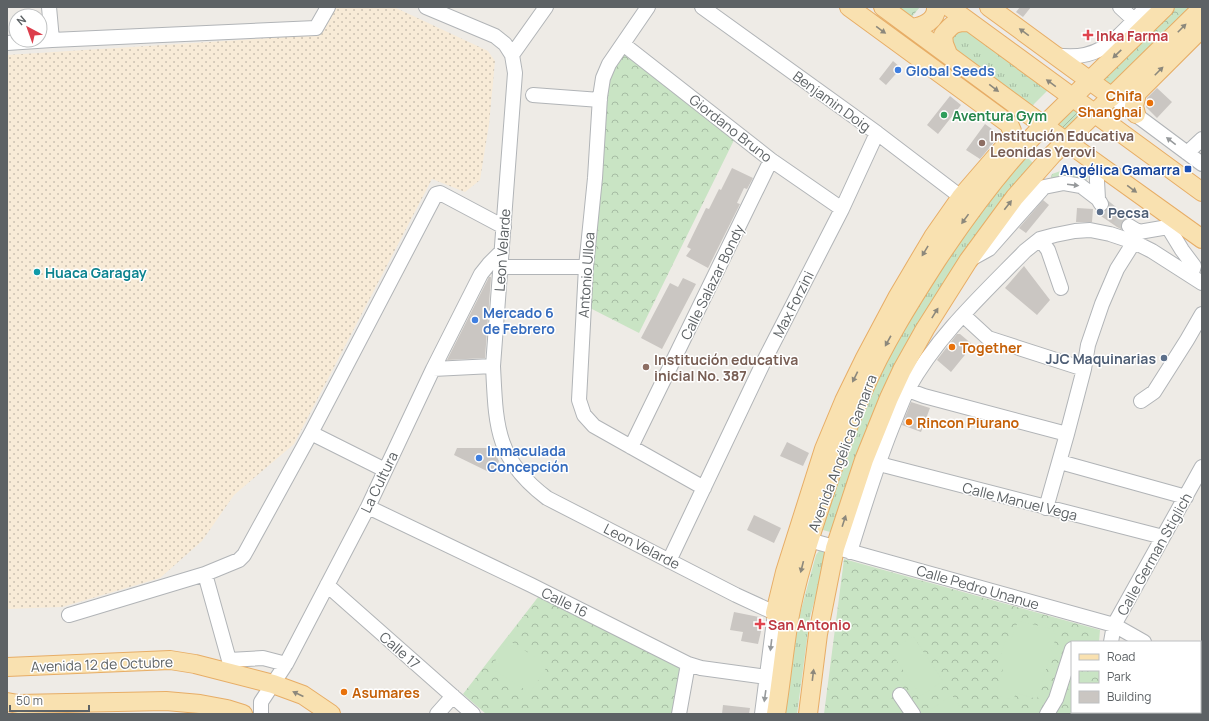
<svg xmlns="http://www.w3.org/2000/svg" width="1209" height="721" viewBox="0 0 1209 721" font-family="Manrope,sans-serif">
<defs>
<pattern id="grass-tufts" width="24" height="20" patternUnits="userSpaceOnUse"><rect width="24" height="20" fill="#c9e4c4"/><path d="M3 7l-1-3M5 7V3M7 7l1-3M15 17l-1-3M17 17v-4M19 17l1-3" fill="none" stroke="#a6bca3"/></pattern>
<pattern id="sand-dots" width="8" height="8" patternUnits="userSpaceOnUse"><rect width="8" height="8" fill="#f8ebd7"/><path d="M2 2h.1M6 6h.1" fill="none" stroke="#ccc2b2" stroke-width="1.8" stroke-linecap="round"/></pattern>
<pattern id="park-crowns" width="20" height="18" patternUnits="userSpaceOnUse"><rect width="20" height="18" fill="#c9e4c4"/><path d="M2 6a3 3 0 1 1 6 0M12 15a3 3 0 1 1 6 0" fill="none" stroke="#a6bca3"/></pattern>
<pattern id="garden-furrows" width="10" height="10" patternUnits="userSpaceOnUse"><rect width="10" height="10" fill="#c9e4c4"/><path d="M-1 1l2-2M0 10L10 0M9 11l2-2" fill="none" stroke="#a6bca3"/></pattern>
</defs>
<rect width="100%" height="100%" fill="#eeebe6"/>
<path fill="url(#grass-tufts)" d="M957,29L972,31L1050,88L1032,106L954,48L951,38Z
M1022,159H1029L1033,163V168L971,249L834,533L819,529L870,388L946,256Z
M1066,169L1079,172L1088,175L1087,180L1065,176L1053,179L1051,178L1052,174Z
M821,548L827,556L810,617L797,714H784L798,621L816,555Z"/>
<path fill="url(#sand-dots)" d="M334,7H394L488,51L495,61L489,124L480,180L465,192L432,179L294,444L234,495L202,541L160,578L62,607L7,609V55L316,35Z"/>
<path fill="url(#park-crowns)" d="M893,7H920L910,19Z
M1173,7H1195L1109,87L1104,82L1102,77Z
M623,54L735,138L639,333L590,308L604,99L607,80Z
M844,559L1100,630L1099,642H1072V712H1088V714H824Z
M542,592L683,663L675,714H486L463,694Z"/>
<path fill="url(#garden-furrows)" d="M1069,109H1074L1078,113C1079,122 1070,126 1064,130L1059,127L1058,124Z"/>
<path fill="#c9e4c4" d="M1018,621L1053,629L1056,637L1037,699L1016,693L1013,700L996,695L1003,669L997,666L1006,639L1011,640Z
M913,636L943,681L921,696L890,651Z
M508,640L548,665L530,693L491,668Z
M952,695L965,714H932L930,710Z"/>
<path fill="#cac6c2" d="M1020,7H1031L1023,17L1016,12Z
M893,61L901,68L886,85L879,79Z
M1157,88L1172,102L1157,118L1146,107L1147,98Z
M950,96L961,105L938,134L927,125Z
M985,124L1000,135L980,159L966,150Z
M732,168L753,178L747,189L744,188L737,203L740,204L708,268L686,256L691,249L687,247L706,208L709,209L719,189L721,190Z
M1043,200L1049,205L1026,233L1019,228Z
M1109,207L1124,219L1122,222L1121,229L1117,227L1095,212L1096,211L1101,212L1105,211Z
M1077,208L1093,209L1092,222H1076Z
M1024,266L1050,300L1037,315L1005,288Z
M489,277H491L485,358L447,360Z
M683,278L696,284L662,349L641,338L670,283L678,287Z
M957,334H960L973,345L951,372L937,360Z
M911,402L930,408L921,432L902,425Z
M787,442L809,453L803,466L780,456Z
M457,448H492L499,461L493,474L454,455Z
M754,515L781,528L774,543L747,530Z
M734,612L759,617L763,623L758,644L741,641L743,632L730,630Z
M723,705L750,708L749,714H722Z"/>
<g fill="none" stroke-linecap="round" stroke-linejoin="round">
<path stroke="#cac9c6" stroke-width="14" stroke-dasharray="14 7" stroke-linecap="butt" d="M1101,204L1129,226"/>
<defs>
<path id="minor" d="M49,7L52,40
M426,7L495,36L505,44L512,55L515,73L493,366C496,425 495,459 547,498L736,595L775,613L762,714
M648,7L609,64L603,78L600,97L595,178L586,267L579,400L584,415L594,426L704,488
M702,7L877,133L961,197
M1120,7L1134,20
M7,43L52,40L316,28L328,7
M623,44L771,160L842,209
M512,55L546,7
M1055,55C1101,63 1118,36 1147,7
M533,95L600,100
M1112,97L1202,164
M1187,153L1202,139
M1096,163L1098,199
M1129,226L1139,232L1168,227L1173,219
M1168,227L1182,250L1194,266L1191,276
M1040,239L1048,250L1061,288
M971,259L989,249L1044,187L1064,183L1081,186L1098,199L1101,204
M500,267H586
M963,315L988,338L1084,369
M433,369L493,366
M908,390L924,396L1067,434
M1141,401L1154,392L1187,340L1202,314
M311,433L385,470
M631,447L771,160
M1060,462L1186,497
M878,463L887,466L1163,537
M368,507L531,585L688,664L701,668L767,677
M1046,508L1067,434L1084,369L1088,345L1102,304L1117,269L1134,242
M809,540L1114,625L1144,642
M850,552C864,507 877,463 895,420C899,410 903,399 908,389C937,336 983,294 1025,251L1040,239L1055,235L1075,231L1090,230L1110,234L1134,242L1152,251L1202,283
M669,561L766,357L842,209L877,133
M327,585L473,714
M69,615L205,574
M1111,642L1114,625L1202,467
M1200,655L1202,651
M286,664L263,658L229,660L205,574L239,560L244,555L311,433L436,194L440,193L504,227
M1200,674L1202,675
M900,695L913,714
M261,714V702L286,664L368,507L433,369L481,274L489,264L501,252
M437,714L453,696
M679,714L688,664
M1047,714L1056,699L1072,649
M1100,714V712"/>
<path id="major" d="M883,7L1043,125L1202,239
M949,7L1202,192
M989,7L1112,97
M912,28C923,26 937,21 936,7
M948,54L944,44L943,35C952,24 954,22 969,22
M1136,114L1134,106L1137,93L1202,28
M789,620L775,613L785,572L824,449L844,401L865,358L898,296L933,237L961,197L1012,138V131L1009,124L849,7
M7,667L170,660L195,664L273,684L303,695L331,714
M7,702L18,704L166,701L200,704L227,709L243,714
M776,714C781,683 784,651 789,620C796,580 809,540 822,501C834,464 847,427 863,391C883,345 910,302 937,260C967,215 999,171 1037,132L1165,7
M808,714L818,634L835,548L864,460L889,398L902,370L925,329L968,261L1015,197L1053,154L1202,8"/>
</defs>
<use href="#minor" stroke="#b1b4b7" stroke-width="16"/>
<use href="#major" stroke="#e7ad66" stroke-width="20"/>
<use href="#minor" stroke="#fff" stroke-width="14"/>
<use href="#major" stroke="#f9e1b0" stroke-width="18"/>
</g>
<defs><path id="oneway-solid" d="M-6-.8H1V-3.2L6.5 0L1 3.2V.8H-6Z"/></defs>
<g fill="#8c887c">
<use href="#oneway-solid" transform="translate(1182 28) rotate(-45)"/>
<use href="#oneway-solid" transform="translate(881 30) rotate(36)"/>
<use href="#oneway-solid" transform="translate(1024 32) rotate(-144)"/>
<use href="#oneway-solid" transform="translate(1117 54) rotate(136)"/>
<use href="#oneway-solid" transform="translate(1159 71) rotate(-45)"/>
<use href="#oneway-solid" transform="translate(1051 83) rotate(-144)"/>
<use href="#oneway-solid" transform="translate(994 88) rotate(37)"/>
<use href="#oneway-solid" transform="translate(1132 189) rotate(36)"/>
<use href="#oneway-solid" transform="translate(1008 205) rotate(-52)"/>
<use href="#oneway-solid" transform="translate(965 219) rotate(126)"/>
<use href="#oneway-solid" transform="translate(925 251) rotate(121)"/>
<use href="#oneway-solid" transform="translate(935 313) rotate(-58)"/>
<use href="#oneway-solid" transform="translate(888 341) rotate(119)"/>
<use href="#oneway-solid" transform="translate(855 377) rotate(116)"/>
<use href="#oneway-solid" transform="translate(844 521) rotate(-72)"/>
<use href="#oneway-solid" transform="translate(802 567) rotate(104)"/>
<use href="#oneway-solid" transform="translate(813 675) rotate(-83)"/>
<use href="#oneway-solid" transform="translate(298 694) rotate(-155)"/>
</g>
<g fill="#96999b">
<use href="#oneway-solid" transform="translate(1171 141) rotate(-142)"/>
<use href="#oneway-solid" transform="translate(1073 185) rotate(7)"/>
<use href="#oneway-solid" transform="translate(771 645) rotate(97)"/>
<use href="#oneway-solid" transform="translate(765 696) rotate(98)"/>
</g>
<g fill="#e0444e" stroke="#fff" stroke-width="1.5">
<path d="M1086 29h4v4h4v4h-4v4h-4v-4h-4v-4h4z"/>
<path d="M758 618h4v4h4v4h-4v4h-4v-4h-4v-4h4z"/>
</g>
<g fill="#3f7fe0" stroke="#fff" stroke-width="1.5">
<circle cx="898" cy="70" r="4"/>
<circle cx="475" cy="320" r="4"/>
<circle cx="479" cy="458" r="4"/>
</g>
<g fill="#e8710a" stroke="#fff" stroke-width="1.5">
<circle cx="1150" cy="103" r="4"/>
<circle cx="952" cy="347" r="4"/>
<circle cx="909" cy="422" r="4"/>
<circle cx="344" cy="692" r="4"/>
</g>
<circle fill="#2e9e5b" stroke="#fff" stroke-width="1.5" cx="944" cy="115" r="4"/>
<g fill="#8d6e63" stroke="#fff" stroke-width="1.5">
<circle cx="982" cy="143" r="4"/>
<circle cx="646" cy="367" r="4"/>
</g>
<rect fill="#1a4fb4" stroke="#fff" stroke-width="1.5" x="1184" y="165" width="8" height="8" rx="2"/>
<g fill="#5c6f8a" stroke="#fff" stroke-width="1.5">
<circle cx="1100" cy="212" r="4"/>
<circle cx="1164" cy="358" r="4"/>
</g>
<circle fill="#0f9aa8" stroke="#fff" stroke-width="1.5" cx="37" cy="272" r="4"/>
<g text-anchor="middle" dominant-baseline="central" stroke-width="3" stroke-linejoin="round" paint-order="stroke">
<g font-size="14" font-weight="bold" fill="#be3a42" stroke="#fff" text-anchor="start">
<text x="1096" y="35">Inka Farma</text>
<text x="768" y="624">San Antonio</text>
</g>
<g font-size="14" font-weight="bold" fill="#366cbe" stroke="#fff" text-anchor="start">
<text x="906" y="70">Global Seeds</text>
<text x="483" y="312">Mercado 6<tspan x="483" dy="16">de Febrero</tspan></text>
<text x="487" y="450">Inmaculada<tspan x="487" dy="16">Concepción</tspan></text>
</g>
<g font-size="14" font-weight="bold" fill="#c56008" stroke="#fff" text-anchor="start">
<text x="1142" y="95" text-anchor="end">Chifa<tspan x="1142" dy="16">Shanghai</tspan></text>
<text x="960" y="347">Together</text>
<text x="917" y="422">Rincon Piurano</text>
<text x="352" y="692">Asumares</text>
</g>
<g font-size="14" fill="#5d6265" stroke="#fff">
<text transform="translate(832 101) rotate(36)">Benjamin Doig</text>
<text transform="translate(731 128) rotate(38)">Giordano Bruno</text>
<text transform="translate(502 250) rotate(-86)">Leon Velarde</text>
<text transform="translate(586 275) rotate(-86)">Antonio Ulloa</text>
<text transform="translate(712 282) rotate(-64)">Calle Salazar Bondy</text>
<text transform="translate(793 304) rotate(-63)">Max Forzini</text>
<text transform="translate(842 453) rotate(-69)">Avenida Angélica Gamarra</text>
<text transform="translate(379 482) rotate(-64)">La Cultura</text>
<text transform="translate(1020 501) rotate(14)">Calle Manuel Vega</text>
<text transform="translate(642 546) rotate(27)">Leon Velarde</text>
<text transform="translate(1154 554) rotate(-61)">Calle German Stiglich</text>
<text transform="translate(978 587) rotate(16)">Calle Pedro Unanue</text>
<text transform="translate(565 602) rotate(26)">Calle 16</text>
<text transform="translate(400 650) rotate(41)">Calle 17</text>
<text transform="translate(102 664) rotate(-2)">Avenida 12 de Octubre</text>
</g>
<g font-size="14" font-weight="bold" fill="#27864d" stroke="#fff" text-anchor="start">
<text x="952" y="115">Aventura Gym</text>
</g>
<g font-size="14" font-weight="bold" fill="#785e54" stroke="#fff" text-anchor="start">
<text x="990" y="135">Institución Educativa<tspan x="990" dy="16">Leonidas Yerovi</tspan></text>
<text x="654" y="359">Institución educativa<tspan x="654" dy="16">inicial No. 387</tspan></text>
</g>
<g font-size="14" font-weight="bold" fill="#164399" stroke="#fff" text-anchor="end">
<text x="1180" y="169">Angélica Gamarra</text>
</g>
<g font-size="14" font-weight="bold" fill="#4e5e75" stroke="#fff" text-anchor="start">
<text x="1108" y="212">Pecsa</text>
<text x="1156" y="358" text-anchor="end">JJC Maquinarias</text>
</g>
<g font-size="14" font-weight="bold" fill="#0d838f" stroke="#fff" text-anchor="start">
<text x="45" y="272">Huaca Garagay</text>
</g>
</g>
<rect width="1209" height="721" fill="none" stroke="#5d6265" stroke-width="16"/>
<rect x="1071" y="641" width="130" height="72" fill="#ffffff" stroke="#bec0c1"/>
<rect x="1079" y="654" width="20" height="6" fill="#f9e1b0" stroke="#bec0c1"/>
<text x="1107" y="661" font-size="12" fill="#5d6265">Road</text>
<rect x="1079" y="671" width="20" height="12" fill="url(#park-crowns)" stroke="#bec0c1"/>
<text x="1107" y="681" font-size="12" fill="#5d6265">Park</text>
<rect x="1079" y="691" width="20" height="12" fill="#cac6c2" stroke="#bec0c1"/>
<text x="1107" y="701" font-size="12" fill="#5d6265">Building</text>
<g transform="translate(28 28) rotate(319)"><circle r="19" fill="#ffffff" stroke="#bec0c1"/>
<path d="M0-3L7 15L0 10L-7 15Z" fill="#dc3e4c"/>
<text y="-6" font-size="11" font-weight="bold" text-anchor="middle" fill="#5d6265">N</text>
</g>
<path d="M10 705v6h79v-6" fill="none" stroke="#5d6265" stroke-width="2"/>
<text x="16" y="705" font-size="12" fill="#5d6265" stroke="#ffffff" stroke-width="3" paint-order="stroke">50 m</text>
</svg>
